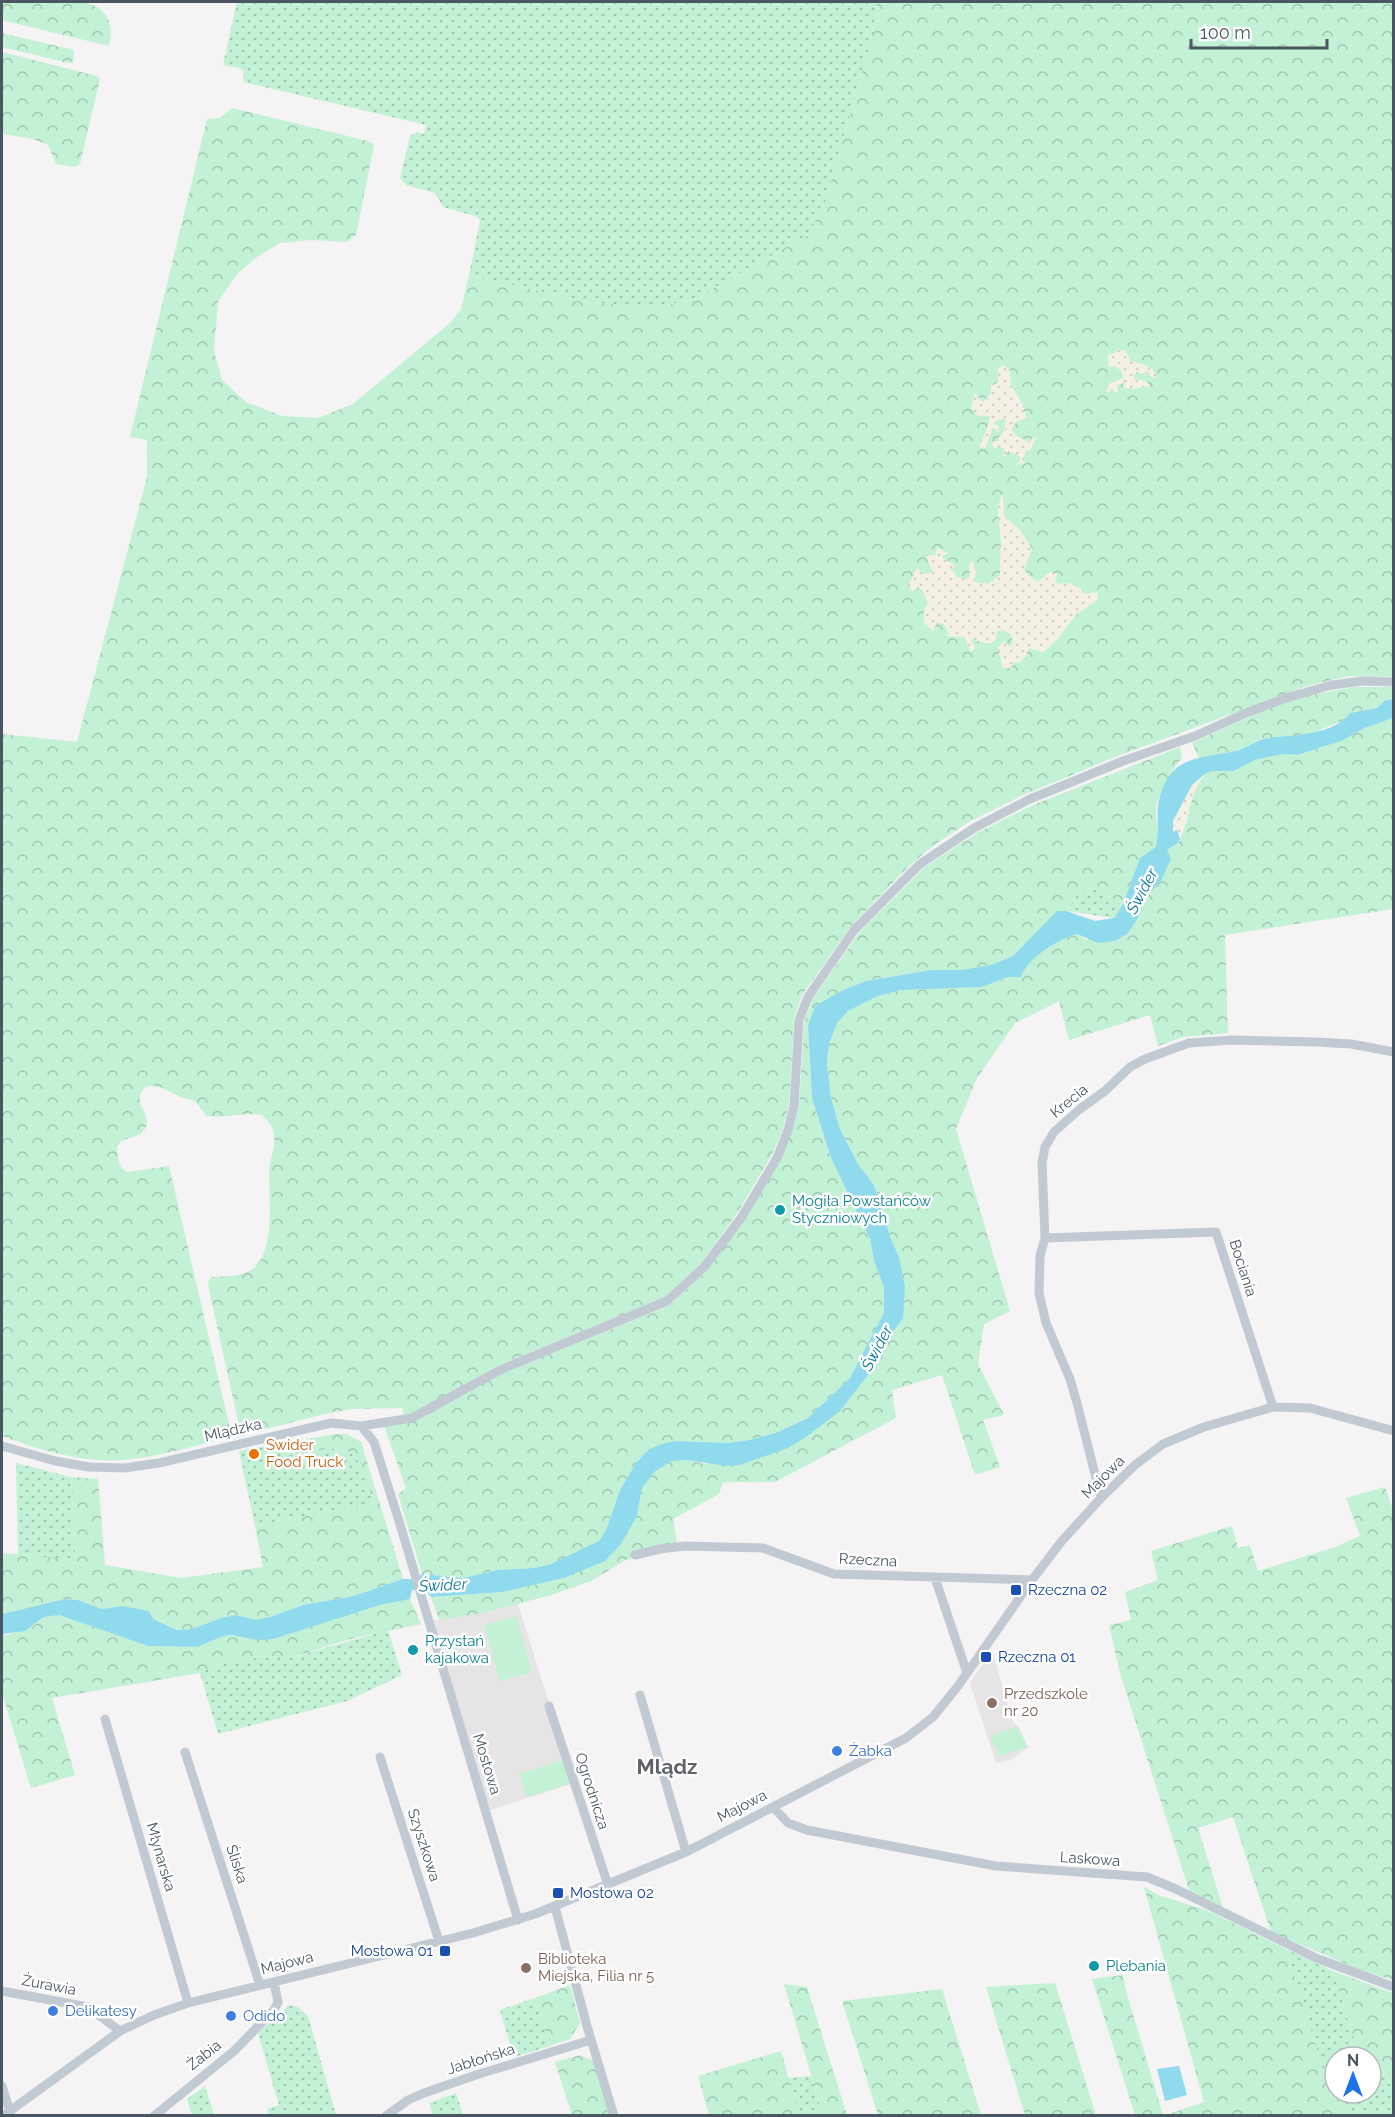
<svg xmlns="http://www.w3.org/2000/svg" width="1395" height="2117" viewBox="0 0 1395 2117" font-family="Raleway,sans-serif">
<defs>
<pattern id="grass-dots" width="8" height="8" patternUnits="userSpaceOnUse" patternTransform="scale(1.5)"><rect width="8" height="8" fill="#c3f1d5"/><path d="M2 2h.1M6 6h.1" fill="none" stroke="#a0c6b0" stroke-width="1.8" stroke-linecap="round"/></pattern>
<pattern id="forest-crowns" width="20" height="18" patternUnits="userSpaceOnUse" patternTransform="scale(1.5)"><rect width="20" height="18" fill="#c3f1d5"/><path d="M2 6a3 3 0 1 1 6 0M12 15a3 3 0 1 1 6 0" fill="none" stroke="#a0c6b0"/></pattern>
<pattern id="sand-dots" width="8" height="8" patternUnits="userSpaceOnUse" patternTransform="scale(1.5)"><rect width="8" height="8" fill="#f5f0e5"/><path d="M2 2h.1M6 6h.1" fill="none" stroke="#d4d0c7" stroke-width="1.8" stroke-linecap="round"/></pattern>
</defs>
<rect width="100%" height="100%" fill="#f5f3f3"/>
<path fill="#e6e4e5" d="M518,1604L574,1783L485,1812L429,1621L483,1613Z
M992,1651L1013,1722L1018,1726L1028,1747L1011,1760L996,1763L970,1683Z"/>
<path fill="url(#grass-dots)" d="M237,2H877L873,34L825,203L808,235L695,299L653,308L581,301L469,275L480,221L478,217L443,207L435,193L406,185L400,178L410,136L417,132L424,134L426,125L243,82L244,72L240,68L223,65Z
M1090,888L1110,895L1117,903L1123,904L1114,918L1066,911L1077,895Z
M285,1443L290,1455C351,1444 356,1441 374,1503L255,1526L239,1451Z
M16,1463L71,1477L76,1561L18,1555Z
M388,1630L402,1675L347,1701L218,1734L200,1673L210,1667L265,1656H297Z
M1286,1949L1333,1971L1358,2053L1364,2057H1335V2084L1328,2086Z
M535,1998L550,2046L514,2057L500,2010Z
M289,2005L298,2007L308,2016L336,2115H269L267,2109L279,2105L258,2033Z
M1371,2061L1393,2076V2115H1349L1342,2093H1371Z
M811,2076L823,2115H799L787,2078Z
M205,2086L214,2115H192L187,2099Z
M456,2093L463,2115H433L429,2103Z"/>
<path fill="url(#forest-crowns)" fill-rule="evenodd" d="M2,2H83C106,6 115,23 109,46L2,20Z
M877,2H1393V677L1349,676L1307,686L1115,757L1021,796L969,822L934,845L909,866L852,925L802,995L794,1018L789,1105L783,1128L772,1155L736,1215L701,1263L665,1297L497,1366L410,1415L405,1416L402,1408L352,1409L329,1413L241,1435L208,1285L209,1280L212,1277C226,1276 246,1277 256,1266C275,1245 269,1198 269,1171C270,1160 276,1146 274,1135C273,1126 268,1121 262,1115C242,1112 226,1118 206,1116C203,1111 199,1105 194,1101C190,1099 185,1099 181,1097C170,1092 147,1076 140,1095C137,1106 151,1116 146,1127C137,1145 110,1130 119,1162C121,1168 122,1170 128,1172L169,1166L232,1437C196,1445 160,1457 123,1460C81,1463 40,1450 2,1436V734L77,742L147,477V440L130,437L207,119L220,118L232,108L368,141L374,145L356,235L347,242L311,240L280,243L257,257L237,274L218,302L214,351L222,380L246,402L282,416L318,418L353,404L450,323L461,309L469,275L581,301L653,308L695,299L808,235L825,203L873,34ZM1126,352L1130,361L1142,364L1154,370L1137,372L1134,374V379L1147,382L1135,389L1124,387L1127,383L1123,382L1109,390V384L1123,378L1122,371L1115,366ZM1009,369L1011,385L1022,404L1026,417L1016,422L1011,429L1014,434L1028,442L1035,437L1025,451L1023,461L1025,463H1021L1020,456L1008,451L1005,456L1003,454L1005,448L1000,447C999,437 1007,429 1005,418L995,421L993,425L999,432L993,427L985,448L990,415H984L971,408L975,394L983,403ZM1002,495L1004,517L1019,529L1032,549L1024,570L1028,575L1038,582L1050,572L1057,574L1055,581L1058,584L1098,599C1090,604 1081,609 1074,616C1061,631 1052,651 1029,648L1025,657L1003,668L998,647H1010L1013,643L1011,634L1004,630L997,631L990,644L948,632L944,624L937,622L924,613L928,603L922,589L917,587L924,574L933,573L926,556L935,555L938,548L947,553L943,555V558L955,566L951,568V571L955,577L967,580L970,576L969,563L972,582L989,584L1000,575L1001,540L998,510Z
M2,33L74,50L73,62L68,63L2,47Z
M2,52L97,76L100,79L80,164L75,167L56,164L48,145L33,139L4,134L2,131Z
M1353,687H1393V699L1384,701L1377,708L1350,713L1346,719L1308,735L1258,740L1244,748L1224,754L1199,758L1192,743L1274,705L1311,695Z
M1393,718V909L1225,935L1228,1033L1183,1037L1158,1046L1150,1015L1069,1040L1059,1001L1015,1023L977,1078L956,1129L1010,1311L984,1324L978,1364L1004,1415L983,1420L1000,1467L975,1475L942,1375L892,1390L896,1418L775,1482H723L719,1494L673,1519L677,1542L626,1560L591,1581L551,1595L483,1613L439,1620L431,1597L503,1592L564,1578L637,1516L642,1488L654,1472L672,1461L687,1460L706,1464L840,1411L882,1357L891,1334L903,1319L899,1257L891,1239L874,1185L858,1164L840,1129L831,1098L827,1062L829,1044L836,1023L848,1011L878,996L901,990L982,987L1008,977H1021C1028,957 1058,940 1077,934L1087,940L1138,918L1146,896L1160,883L1167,850L1178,843L1180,839L1187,821L1189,806L1197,785L1205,774L1212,771H1234L1255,760L1283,754L1299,755L1341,741L1365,728Z
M1180,747L1182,758C1173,767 1157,795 1156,809C1156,823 1159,833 1156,847L1140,859L1123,904L1117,903L1110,895L1090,888L1077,895L1066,911L1057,912L1013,956L991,965L961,970H931L866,981L843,990L815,1007L808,1026L812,1098L831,1158L870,1239L874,1261L884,1287V1314L850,1378L808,1418L778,1432L749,1440L728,1443L674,1441L646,1452L636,1463L620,1490L606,1530L599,1541L575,1554L551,1564L534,1568L497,1570L463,1578L422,1574L398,1494L406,1488L384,1426L502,1374L670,1305L708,1269L792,1131L799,1107L804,1022L812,1000L861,930L925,867L977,833L1033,805Z
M336,1434H347L361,1442L403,1579L354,1596L303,1605L270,1617L256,1620L236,1615L221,1618L192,1629L177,1630L122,1606L102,1609L78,1600L65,1599L2,1614V1553L76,1560L71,1477L98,1479L105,1565L181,1578L263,1567L255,1526L374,1503C356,1441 351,1444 290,1455L285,1443Z
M1385,1487L1394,1513L1393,1980L1358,1969L1271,1932L1233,1817L1198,1828L1223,1908L1189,1890L1120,1673L1109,1625L1131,1620L1125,1592L1158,1580L1151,1551L1232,1526L1238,1548L1250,1545L1258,1571L1335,1547L1360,1536L1346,1498Z
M410,1599L421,1624L350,1639L296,1656H264L210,1667L200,1673L52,1698L75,1775L31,1788L2,1693V1634L7,1635L33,1626L44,1617L59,1615L148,1646L198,1647L223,1636L232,1635L256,1640L380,1605Z
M1144,1887L1158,1895L1209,1911L1286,1949L1328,2085L1335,2084V2093H1342L1349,2115H1166L1204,2102Z
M1333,1971L1393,1993V2076L1371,2061V2057H1364L1358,2053Z
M1123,1975L1126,1991L1163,2115H1135L1092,1979Z
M1055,1983L1096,2115H1025L986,1987Z
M784,1984L807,1987L847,2115H823Z
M570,1985L580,2023L570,2039L550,2046L535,1998Z
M942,1989L981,2115H878L842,2001Z
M781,2051L799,2115H709L698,2076Z
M580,2055L595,2062L609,2115H572L555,2062Z"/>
<path fill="url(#sand-dots)" d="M1118,348L1120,350L1126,351L1130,361C1141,364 1151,366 1157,376L1153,378L1146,371L1144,373L1147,376L1137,372L1134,375V379L1147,382L1150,386C1141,388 1133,389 1124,388L1126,383L1123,382L1121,384L1118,385V392H1114L1112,388L1109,392H1106L1109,384L1123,378L1122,371L1115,366L1109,367L1108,355L1117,352Z
M1003,365L1009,369L1011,385L1027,417L1016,422L1011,429L1014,434L1028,442L1037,436L1031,449L1025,452L1023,461L1025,464L1021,463L1017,465L1020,460V456L1008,451L1004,457L1003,454L1004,448L1000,447L995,449L992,445L993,441H999V435H1003L1006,423L1005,418L995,421L994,424L998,426L999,432L993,427L985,448L979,447L990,421V416H978L971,408C974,403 973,399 975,394L984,403L991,395V386L998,382V369Z
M1003,494L1004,517L1019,529L1032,549L1024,570L1028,575L1038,582L1050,572L1057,574L1055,581L1058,584C1070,582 1077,584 1085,594L1097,592L1098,599L1076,615L1055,642L1043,652L1029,648L1025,657L1019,663L1014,662L1011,668H1003L998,648L1003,641L1010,647L1013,643L1011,634L1004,630L997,631L996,639L990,644L970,639L975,647L973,651L970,652L965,637L947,636L948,632L944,624L937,622L933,631L924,623V613L928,603L922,589L917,587L912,592L908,585L917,568L924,574L933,573L926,555H935L937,548L948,553L943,555V558L956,567L951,568V571L955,572L956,577L967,579L970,576L969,563L973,561L976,572L973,582L989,584L1000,575C1000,564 1001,552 1001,541C1001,525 994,508 1003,494Z
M1205,774C1190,794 1190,816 1179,837L1177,831L1173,833C1173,815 1188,783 1205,774Z"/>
<path fill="#c3f1d5" d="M516,1616L532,1672L500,1681L484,1625Z
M1017,1727L1028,1747L1000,1756L990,1736Z
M563,1760L570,1784L527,1797L519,1774Z"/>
<path fill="#90daee" d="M1393,699V718L1365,728L1341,741L1298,755L1283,754L1255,760L1234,771H1212L1205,774L1192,785L1173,821V832L1177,830L1180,839L1178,843L1167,850L1171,859L1160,883L1146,896L1138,918L1127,934L1115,941L1098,943L1077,934C1058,940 1028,957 1021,977H1008L982,987L901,990L878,996L848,1011L837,1023L829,1044L827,1062L831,1098L840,1129L858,1164L874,1185L891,1239L899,1257L905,1287L903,1319L891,1334L882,1357L840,1411L806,1437L788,1448L740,1465L726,1466L687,1460L672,1461L654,1472L642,1488L637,1516L621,1544L605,1561L564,1578L503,1592L431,1597L424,1590H412L410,1599L380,1605L273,1639L256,1640L232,1635L223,1636L198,1647L148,1646L59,1615L44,1617L25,1631L2,1634V1614L65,1599L78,1600L102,1609L122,1606L149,1611L153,1619L177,1630L192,1629L221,1618L236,1615L256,1620L270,1617L303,1605L354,1596L403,1579H415L422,1574L463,1578L497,1570L534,1568L551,1564L599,1541L606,1530L620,1490L636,1463L646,1452L658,1445L674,1441L728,1443L749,1440L778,1432L808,1418L850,1378L884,1313V1287L874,1261L870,1239L831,1158L812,1098L808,1026L815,1006L843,990L866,981L931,970H961L991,965L1013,956L1057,911H1066L1095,921L1114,918L1123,904L1140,858L1156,847C1161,820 1152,808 1166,781C1181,753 1213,758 1239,750C1248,747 1255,741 1264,739C1290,734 1332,737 1350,713L1377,708L1384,701Z
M1179,2066L1187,2095L1165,2101L1157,2069Z"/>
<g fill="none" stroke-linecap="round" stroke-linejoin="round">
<path stroke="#c1cad2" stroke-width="9" d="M1045,1238L1216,1232L1273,1407
M361,1426L374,1442L399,1521L518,1920
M2,1446L55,1461L89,1467L124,1468L159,1463L331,1423L361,1426L412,1418L500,1370L667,1301L704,1267L741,1218L777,1158L788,1130L794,1106L799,1020L808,997L855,929L920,864L974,828L1030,799L1123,761L1195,736L1248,712L1289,697L1332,685L1362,681L1394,682
M1101,1498L1077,1403L1070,1379L1046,1323L1039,1293L1040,1256L1045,1238L1042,1163L1045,1147L1054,1132L1080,1109L1105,1091L1130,1067L1145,1059L1189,1043L1233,1040L1316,1042L1351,1044L1394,1052
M635,1555L660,1549L685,1546L763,1548L834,1574L1032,1580
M935,1578L967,1673
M640,1695L686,1852
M549,1706L608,1885
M105,1719L188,2003
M185,1752L260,1985
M380,1757L439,1941
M773,1807L788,1823L807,1830L996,1866L1147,1877L1178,1890L1316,1958L1394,1987
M555,1907L587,2026L614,2116
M2,1991L88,2007L120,2031
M2,2086L11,2115
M3,2116L120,2031L154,2015L188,2003L473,1933L535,1914L686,1852L906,1738L933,1717L958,1686L1032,1580L1061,1542L1101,1498L1135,1465L1163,1444L1204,1427L1273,1407L1310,1408L1394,1431
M154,2116L234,2051L274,2010L278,2002L274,1982
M386,2116L408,2100L424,2093L479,2074L591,2040"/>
</g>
<g fill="#0f9aa8" stroke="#fff" stroke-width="2">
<circle cx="780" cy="1210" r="6"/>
<circle cx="413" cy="1650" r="6"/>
<circle cx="1094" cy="1966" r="6"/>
</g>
<circle fill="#e8710a" stroke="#fff" stroke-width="2" cx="254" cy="1454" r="6"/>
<g fill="#1a4fb4" stroke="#fff" stroke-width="2">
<rect x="1010" y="1584" width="12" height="12" rx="3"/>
<rect x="980" y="1651" width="12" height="12" rx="3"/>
<rect x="552" y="1887" width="12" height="12" rx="3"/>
<rect x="439" y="1945" width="12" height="12" rx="3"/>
</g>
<g fill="#8d6e63" stroke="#fff" stroke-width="2">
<circle cx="992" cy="1703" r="6"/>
<circle cx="526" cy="1968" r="6"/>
</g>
<g fill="#3f7fe0" stroke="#fff" stroke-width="2">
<circle cx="837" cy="1751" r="6"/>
<circle cx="53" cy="2011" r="6"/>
<circle cx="231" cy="2016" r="6"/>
</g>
<g text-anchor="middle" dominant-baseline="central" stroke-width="5" stroke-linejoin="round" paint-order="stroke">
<g font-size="15" fill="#4a5661" stroke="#fff">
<text transform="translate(1069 1101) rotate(-39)">Krecia</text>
<text transform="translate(1243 1268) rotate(72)">Bociania</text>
<text transform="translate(233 1430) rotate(-13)">Mlądzka</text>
<text transform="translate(1103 1477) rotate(-45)">Majowa</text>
<text transform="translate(868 1560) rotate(3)">Rzeczna</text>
<text transform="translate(487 1764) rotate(73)">Mostowa</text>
<text transform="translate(592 1791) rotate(72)">Ogrodnicza</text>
<text transform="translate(742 1806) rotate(-27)">Majowa</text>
<text transform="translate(424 1845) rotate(72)">Szyszkowa</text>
<text transform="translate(161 1857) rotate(74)">Młynarska</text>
<text transform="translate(1090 1859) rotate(4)">Laskowa</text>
<text transform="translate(237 1864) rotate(72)">Śliska</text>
<text transform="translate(287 1963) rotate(-14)">Majowa</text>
<text transform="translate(49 1985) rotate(11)">Żurawia</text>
<text transform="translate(204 2055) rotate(-38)">Żabia</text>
<text transform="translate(481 2059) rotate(-18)">Jabłońska</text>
</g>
<g font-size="15" fill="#0d838f" stroke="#fff" text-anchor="start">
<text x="792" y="1201">Mogiła Powstańców<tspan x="792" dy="17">Styczniowych</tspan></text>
<text x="425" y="1641">Przystań<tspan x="425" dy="17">kajakowa</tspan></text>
<text x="1106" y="1966">Plebania</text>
</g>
<g font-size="15" fill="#c56008" stroke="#fff" text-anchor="start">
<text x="266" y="1445">Swider<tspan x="266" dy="17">Food Truck</tspan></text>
</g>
<g font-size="15" fill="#164399" stroke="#fff" text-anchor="start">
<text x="1028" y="1590">Rzeczna 02</text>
<text x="998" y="1657">Rzeczna 01</text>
<text x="570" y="1893">Mostowa 02</text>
<text x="433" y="1951" text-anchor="end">Mostowa 01</text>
</g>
<g font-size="15" fill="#785e54" stroke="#fff" text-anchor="start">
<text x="1004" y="1694">Przedszkole<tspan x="1004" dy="17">nr 20</tspan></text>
<text x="538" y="1959">Biblioteka<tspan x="538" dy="17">Miejska, Filia nr 5</tspan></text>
</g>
<g font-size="15" fill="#366cbe" stroke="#fff" text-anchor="start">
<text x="849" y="1751">Żabka</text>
<text x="65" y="2011">Delikatesy</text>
<text x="243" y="2016">Odido</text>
</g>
<g font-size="16" font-style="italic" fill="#0c7c9b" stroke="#fff">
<text transform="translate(1142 891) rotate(-62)">Świder</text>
<text transform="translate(877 1348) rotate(-62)">Świder</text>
<text transform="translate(443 1585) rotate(-3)">Świder</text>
</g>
<g font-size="21" font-weight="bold" fill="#5f6368" stroke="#fff">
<text x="667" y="1766">Mlądz</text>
</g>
</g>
<rect width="1395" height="2117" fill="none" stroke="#4a5661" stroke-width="6"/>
<g transform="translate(1353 2075)"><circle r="28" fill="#ffffff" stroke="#b7bbc0" stroke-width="1.5"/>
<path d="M0-4.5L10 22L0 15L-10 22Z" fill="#1a73e8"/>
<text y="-9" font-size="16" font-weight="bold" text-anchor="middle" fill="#4a5661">N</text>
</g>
<path d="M1191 39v9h136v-9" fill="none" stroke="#4a5661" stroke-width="3"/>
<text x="1200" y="39" font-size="18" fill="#4a5661" stroke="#ffffff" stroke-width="4.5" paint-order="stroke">100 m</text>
</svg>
